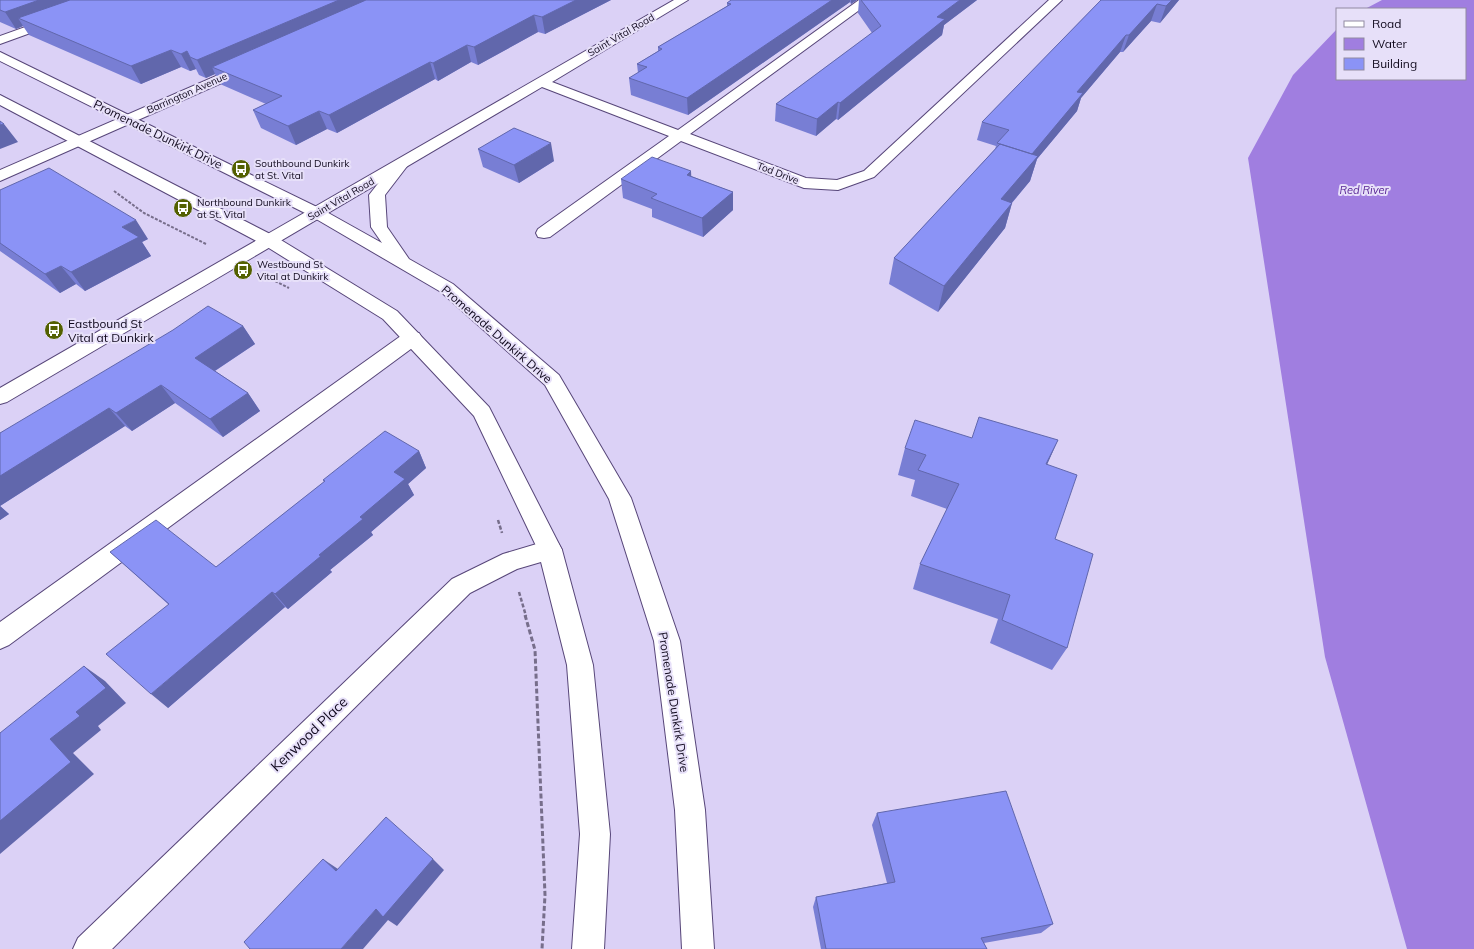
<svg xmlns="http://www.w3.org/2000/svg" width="1474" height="949" viewBox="0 0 1474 949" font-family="Mulish,sans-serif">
<rect width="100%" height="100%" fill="#dbd1f6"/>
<path fill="#a07ee0" d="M1382,0H1474V949H1407L1325,657L1248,158L1293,75L1337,29V79H1465V9H1365Z"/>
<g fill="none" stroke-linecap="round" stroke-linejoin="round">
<defs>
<path id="minor" d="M101,0H118L116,2L0,44V36Z
M674,0H688L552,82L678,130L859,0H873L690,134L806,178L837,180L864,171L1049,0H1062L874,177L838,190L804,188L681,141L550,237L544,238L538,237L536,233L538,229L669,136L542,87L7,402L0,404V388Z
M246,63L251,64L253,67L251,70L0,181V170Z
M412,332L419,333L422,338L419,343L9,645L0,649V622L405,333Z
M550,540L558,543L562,550L558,557L517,569L470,593L112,949H73L78,938L452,579L503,554Z"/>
<path id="major" d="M0,52L323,210L382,243L371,227L369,195L395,162H405L408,165L385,195L387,227L409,259L453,284L559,375L631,498L680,641L705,810L714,949H682L675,810L654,641L609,499L545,385L441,292L311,216L0,61Z
M0,95L276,237L397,311L489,407L562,550L593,665L610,834L604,949H572L580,834L567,665L538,550L474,416L383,319L264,245L0,105Z"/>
</defs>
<use href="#minor" stroke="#574679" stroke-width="2"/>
<use href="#major" stroke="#574679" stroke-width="2"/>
<path stroke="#776e8b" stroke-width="2" stroke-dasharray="3 1.5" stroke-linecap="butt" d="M114,191L144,213L206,244
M263,275L289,288"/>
<path stroke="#776e8b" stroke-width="2.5" stroke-dasharray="4 2" stroke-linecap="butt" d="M498,520L502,533
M519,592L526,616"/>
<path stroke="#776e8b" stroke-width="3" stroke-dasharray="5 2.5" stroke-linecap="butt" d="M525,615L535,650L545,895L542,949"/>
<use href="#minor" fill="#fff" fill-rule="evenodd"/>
<use href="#major" fill="#fff" fill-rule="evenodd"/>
</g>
<path fill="#787ed4" d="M0,0H611L545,34L538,32L478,65L471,62L438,81L435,79L337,133L327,129L296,145L261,128L253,110L266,104L220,84L215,74L206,78L199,75L196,69L190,71L181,67L141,84L29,35L23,26L16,29L0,22Z
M731,0H857L851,4L850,2L688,115L631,95L629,78L638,73L637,64L658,51V47L727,6V3Z
M859,0H977L944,25L942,35L838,120L836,119L816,136L775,121L776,104L872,33L858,13Z
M1101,0H1179L1160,23L1151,21L1123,52H1120L1081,98L1077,111L1037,159L1030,181L1012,203L1005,228L938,312L889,284L894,258L995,149L996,146L977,140L982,122Z
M478,149L554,161L519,183L483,167Z
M691,171V176L733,192V210L703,237L652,217V209L623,198L621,179Z
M0,190L148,239L142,242L151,256L85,291L76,284L60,293L0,251Z
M243,326L255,344L215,371L248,393L260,411L223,437L175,403L132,431L125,426L0,506L9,514L0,520V433Z
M972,438L1058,440L1047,464L1067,648L1052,670L990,643L998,619L913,589L920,564L947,509L911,496L915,480L898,475L905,448Z
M419,451L426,468L408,484L414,495L371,532L373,535L330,570L332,572L288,609L285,607L168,708L169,605L110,552L216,567L324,482L323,480Z
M877,813L1053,924L1041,933L984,943L987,949H821L813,907L816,897L887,883L872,825Z"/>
<path fill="#6167ac" d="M39,0H97L18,18L23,26L16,29L5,12Z
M339,0H383L212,67L215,74L206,78L197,60Z
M576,0H611L545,34L542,17Z
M832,0H850V2L688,115L687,98Z
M851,0H857L851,4Z
M960,0H977L944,25L942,35L838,120L840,103L937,17Z
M1172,0H1179L1160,23L1166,6Z
M1157,4L1151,21L1123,52L1129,35Z
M534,15L538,32L478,65L474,47Z
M1126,35L1120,52L1081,98L1077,111L1037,159L1030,181L994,224L1001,199L1032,154L1077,92Z
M467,45L471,62L438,81L433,63Z
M171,50L181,67L141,84L131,66Z
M187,51L196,69L190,71L181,54Z
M430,62L435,79L337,133L329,115Z
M838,102L836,119L816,136L817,119Z
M319,111L327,129L296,145L288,126Z
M4,124L18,142L0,149V125Z
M551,143L554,161L519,183L514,165Z
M691,171L692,190L687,175Z
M733,192V210L703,237L702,218Z
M1012,203L1005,228L938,312L944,286Z
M136,220L148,239L142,242L151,256L85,291L71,272L122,227Z
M61,266L76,284L60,293L45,274Z
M243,326L255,344L207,376L195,358Z
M161,385L175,403L132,431L116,413Z
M248,393L260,411L223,437L210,419Z
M109,408L125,426L0,506L9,514L0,520V476Z
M1058,440L1046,467V464Z
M419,451L426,468L408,484L414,495L371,532L373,535L330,570L332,572L288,609L275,594L360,517L394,472Z
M272,592L285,607L168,708L151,694Z
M84,666L105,681L126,703L98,726L101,730L73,753L94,774L0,854V821L50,739L76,712Z
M323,859L338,869L336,871Z
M433,859L444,870L397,926L388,920L363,949H341L376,909Z"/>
<path fill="#8b93f6" stroke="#6167ac" d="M0,0H39L5,12L0,10Z
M70,0H339L197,60L190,57L187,51L181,54L171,50L131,66L18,18Z
M366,0H576L542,17L534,15L474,47L467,45L433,63L430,62L329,115L319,111L288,126L253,110L282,96L212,67Z
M731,0H832L687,98L629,78L647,67L637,64L662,49L658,47L731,4L727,3Z
M861,0H960L937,17L945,19L840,103L838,102L817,119L776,104L881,26Z
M1101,0H1172L1166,6L1157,4L1129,35H1126L1077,92L1083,93L1032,154L997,143L1009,130L982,122Z
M0,121L4,124L0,125Z
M514,128L551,143L514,165L478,149Z
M1000,144L1038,156L1001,199L1012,203L944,286L894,258Z
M652,157L691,171L687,175L733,192L702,218L651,198L657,194L621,179Z
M49,168L136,220L122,227L139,237L71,272L61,266L45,274L0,243V190Z
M208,306L243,326L195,358L248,393L210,419L161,385L116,413L109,408L0,476V433L173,330Z
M979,417L1058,440L1046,464L1077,475L1055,539L1093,554L1067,648L1002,620L1010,595L920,564L959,484L918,470L926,455L905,448L915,420L972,438Z
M385,431L419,451L394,472L405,479L360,517L363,519L319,555L321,556L275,594L272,592L151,694L106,654L169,604L110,552L156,520L216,567L325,481L323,480Z
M84,666L106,688L76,712L80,716L50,739L71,762L0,821V733Z
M1006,791L1053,924L981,938L987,949H826L816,897L895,882L877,813Z
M386,817L433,859L383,917L376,909L341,949H250L244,942L323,859L336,871Z"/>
<defs>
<symbol id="bus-disc" viewBox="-11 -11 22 22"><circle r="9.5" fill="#536000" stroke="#e7e0f9"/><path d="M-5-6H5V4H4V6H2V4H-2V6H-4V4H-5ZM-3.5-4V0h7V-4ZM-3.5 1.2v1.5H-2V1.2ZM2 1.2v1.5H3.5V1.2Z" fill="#fff"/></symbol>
</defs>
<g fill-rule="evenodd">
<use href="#bus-disc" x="230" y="158" width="22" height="22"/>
<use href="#bus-disc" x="172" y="197" width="22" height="22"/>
<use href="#bus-disc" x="232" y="259" width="22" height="22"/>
<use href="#bus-disc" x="43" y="319" width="22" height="22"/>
</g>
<g text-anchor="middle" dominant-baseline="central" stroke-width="4" stroke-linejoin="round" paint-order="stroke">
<g font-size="10" fill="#0f081c" stroke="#e7e0f9">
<text transform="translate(621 35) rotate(-30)">Saint Vital Road</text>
<text transform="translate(187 93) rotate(-24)">Barrington Avenue</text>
<text transform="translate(778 173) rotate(21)">Tod Drive</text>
<text transform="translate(341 199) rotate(-30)">Saint Vital Road</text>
</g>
<g font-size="10" fill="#0f081c" stroke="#e7e0f9" text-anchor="start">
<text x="255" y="163">Southbound Dunkirk<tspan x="255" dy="12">at St. Vital</tspan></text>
<text x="197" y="202">Northbound Dunkirk<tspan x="197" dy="12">at St. Vital</tspan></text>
<text x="257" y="264">Westbound St<tspan x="257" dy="12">Vital at Dunkirk</tspan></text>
</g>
<g font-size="11" font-style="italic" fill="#521d90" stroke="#e7e0f9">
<text x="1364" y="190">Red River</text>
</g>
<g font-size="12" fill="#0f081c" stroke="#e7e0f9">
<text transform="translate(158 134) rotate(26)">Promenade Dunkirk Drive</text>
<text transform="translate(497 334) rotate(41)">Promenade Dunkirk Drive</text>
<text transform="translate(674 702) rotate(81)">Promenade Dunkirk Drive</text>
</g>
<g font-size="12" fill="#0f081c" stroke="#e7e0f9" text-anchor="start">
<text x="68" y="323">Eastbound St<tspan x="68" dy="14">Vital at Dunkirk</tspan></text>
</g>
<g font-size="14" fill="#0f081c" stroke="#e7e0f9">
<text transform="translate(309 734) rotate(-44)">Kenwood Place</text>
</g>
</g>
<rect x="1336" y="8" width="130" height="72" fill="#e7e0f9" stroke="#918aa1"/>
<rect x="1344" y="21" width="20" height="6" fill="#ffffff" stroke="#918aa1"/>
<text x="1372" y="28" font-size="12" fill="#0f081c">Road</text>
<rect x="1344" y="38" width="20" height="12" fill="#a07ee0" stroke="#918aa1"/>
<text x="1372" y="48" font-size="12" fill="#0f081c">Water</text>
<rect x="1344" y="58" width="20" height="12" fill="#8b93f6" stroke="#918aa1"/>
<text x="1372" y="68" font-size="12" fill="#0f081c">Building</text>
</svg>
